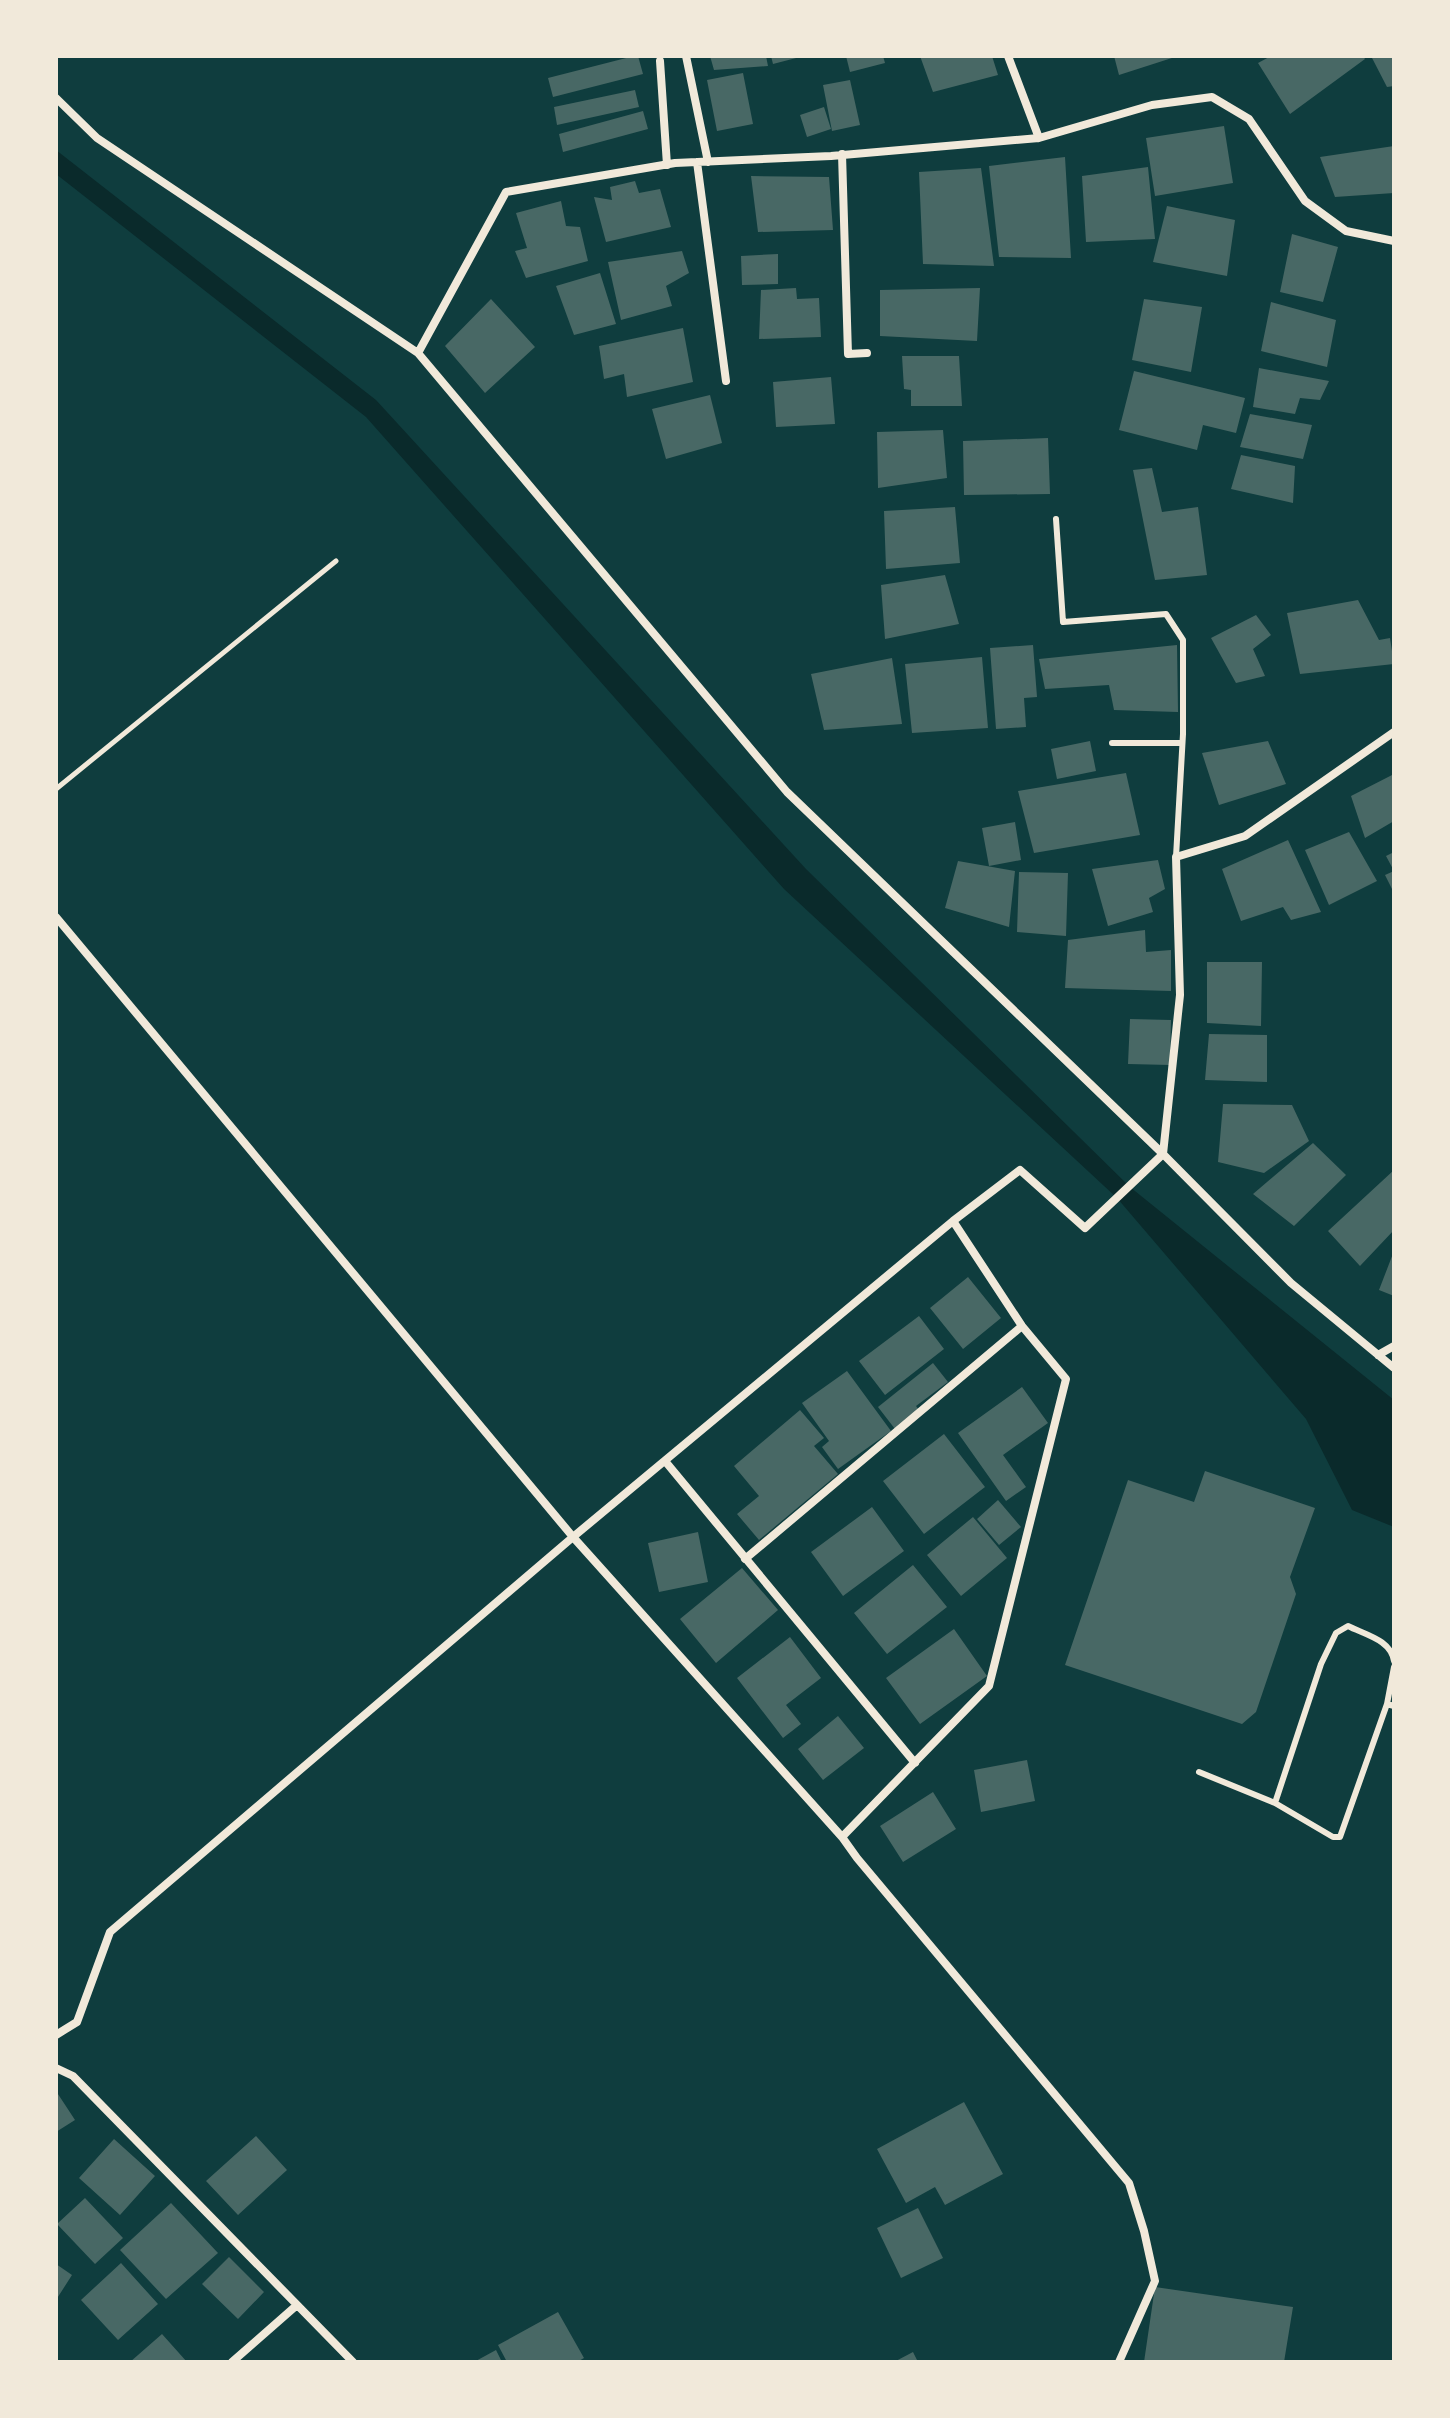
<svg xmlns="http://www.w3.org/2000/svg" width="1450" height="2418" viewBox="0 0 1450 2418" font-family="Karla,sans-serif">
<rect width="100%" height="100%" fill="#0f3d3e"/>
<path fill="#0a2a2b" d="M56,150L376,400L806,869L1130,1187L1394,1400V1527L1352,1510L1306,1419L1117,1198L784,889L366,417L56,174Z"/>
<path fill="#486865" d="M634,56H638L643,74L553,97L548,78Z
M710,56H766L768,66L714,70Z
M771,56H800V57L773,64Z
M846,56H883L885,63L850,72Z
M920,56H992L998,75L933,92Z
M1114,56H1175V57L1119,75Z
M1271,56H1363L1365,59L1290,114L1258,63Z
M1371,56H1394V86L1387,87Z
M743,73L753,124L717,131L707,80Z
M850,80L860,125L832,131L823,85Z
M635,90L639,107L557,125L554,107Z
M824,107L831,129L807,137L800,115Z
M643,111L648,129L563,152L559,134Z
M1224,126L1233,183L1155,196L1146,138Z
M1394,146V193L1335,197L1320,157Z
M1065,157L1071,258L999,257L989,166Z
M1148,167L1155,239L1086,242L1082,176Z
M981,168L994,266L923,264L919,172Z
M751,176L829,177L833,230L758,232Z
M635,181L639,193L660,189L671,227L606,242L594,197L612,200L610,187Z
M561,201L566,226L580,227L588,261L526,278L515,251L527,248L516,213Z
M1167,206L1235,220L1227,276L1153,262Z
M1292,234L1338,247L1323,302L1280,292Z
M682,251L689,273L666,286L672,306L621,320L608,262Z
M778,254V284L742,285L741,256Z
M600,273L616,324L574,335L556,286Z
M796,288L797,299L819,298L821,337L759,339L761,290Z
M980,288L977,341L880,336V290Z
M491,299L535,347L485,393L445,346Z
M1144,299L1202,307L1191,372L1132,360Z
M1271,302L1336,320L1327,367L1261,351Z
M683,328L693,382L627,397L624,374L604,379L599,346Z
M902,356H959L962,406H911V390L904,389Z
M1259,368L1329,381L1320,400L1300,398L1295,414L1253,407Z
M1134,371L1245,398L1236,433L1203,425L1197,450L1119,430Z
M831,377L835,424L776,427L773,382Z
M710,395L722,443L666,459L652,409Z
M1250,414L1312,425L1303,459L1240,447Z
M943,430L947,478L878,488L877,432Z
M1048,438L1050,494L964,495L963,441Z
M1241,455L1295,466L1293,503L1231,489Z
M1152,468L1162,512L1198,507L1207,575L1155,580L1133,470Z
M955,507L960,563L886,569L884,511Z
M945,575L959,624L885,639L881,585Z
M1358,600L1379,640L1390,638L1394,664L1300,674L1287,613Z
M1256,615L1271,635L1253,649L1265,676L1236,683L1211,638Z
M1033,645L1037,697L1024,698L1026,727L996,729L990,648Z
M1177,645L1178,712L1114,710L1109,685L1045,689L1039,659Z
M982,657L988,728L912,733L905,664Z
M892,658L902,724L824,730L811,674Z
M1090,741L1096,771L1057,779L1051,749Z
M1268,741L1286,784L1219,805L1202,753Z
M1126,773L1140,835L1034,853L1018,791Z
M1394,774V821L1365,838L1351,796Z
M1015,822L1021,860L989,866L982,828Z
M1349,832L1377,881L1329,905L1305,850Z
M1288,840L1321,912L1291,920L1283,907L1241,921L1222,869Z
M1394,852V893L1385,875L1394,871L1386,856Z
M1158,860L1165,889L1149,898L1153,912L1108,926L1092,869Z
M958,861L1015,871L1009,927L945,908Z
M1019,872L1068,873L1066,936L1017,932Z
M1145,930L1146,952L1171,950V991L1065,988L1068,940Z
M1207,962H1262L1261,1026L1207,1023Z
M1130,1019L1171,1020L1170,1065L1128,1064Z
M1209,1034L1267,1035V1082L1205,1080Z
M1223,1104L1292,1105L1309,1141L1264,1173L1218,1162Z
M1313,1143L1346,1175L1294,1226L1253,1194Z
M1394,1170V1230L1360,1266L1328,1231Z
M1394,1251V1296L1379,1290Z
M968,1277L1001,1318L963,1349L930,1308Z
M919,1316L944,1349L885,1395L859,1361Z
M933,1363L948,1382L916,1406L919,1410L895,1429L878,1407Z
M847,1371L891,1431L838,1469L822,1447L829,1441L802,1403Z
M1022,1387L1048,1423L1003,1455L1026,1487L1006,1501L958,1433Z
M800,1410L824,1438L814,1446L838,1474L759,1540L737,1514L759,1496L734,1466Z
M944,1434L985,1487L924,1534L883,1481Z
M1205,1471L1315,1508L1290,1577L1296,1594L1256,1712L1242,1724L1065,1665L1128,1480L1194,1502Z
M998,1500L1021,1527L999,1545L977,1519Z
M872,1507L904,1551L843,1596L811,1552Z
M973,1517L1007,1558L961,1596L927,1555Z
M698,1532L708,1582L659,1592L648,1543Z
M913,1565L947,1607L887,1654L854,1613Z
M742,1568L778,1610L716,1663L680,1619Z
M954,1629L987,1676L920,1724L886,1678Z
M790,1637L821,1678L786,1705L801,1724L783,1738L737,1678Z
M838,1716L864,1748L823,1780L798,1749Z
M1027,1760L1035,1801L981,1812L974,1770Z
M933,1792L956,1829L903,1862L880,1826Z
M56,2091L75,2120L56,2132Z
M964,2102L1003,2174L945,2205L935,2187L906,2203L877,2149Z
M256,2136L287,2170L238,2215L206,2181Z
M114,2139L155,2176L120,2215L79,2178Z
M85,2198L123,2238L95,2264L57,2224Z
M171,2203L218,2253L166,2299L120,2250Z
M918,2208L943,2258L901,2278L877,2228Z
M229,2257L264,2292L238,2319L202,2284Z
M121,2263L158,2304L118,2340L81,2300Z
M56,2264L72,2275L56,2300Z
M1155,2287L1293,2307L1284,2362H1144Z
M558,2312L584,2358L577,2362H507L498,2345Z
M162,2334L187,2362H130Z
M496,2350L502,2362H474Z
M913,2352L918,2362H894Z"/>
<g fill="none" stroke-linecap="round" stroke-linejoin="round">
<path stroke="#f1e9da" stroke-width="5" d="M56,789L336,561"/>
<path stroke="#f1e9da" stroke-width="6" d="M1056,519L1063,622L1166,614L1183,640V734L1176,857
M1112,743H1182
M1387,1704L1394,1667
M1199,1772L1275,1803L1333,1837H1340L1387,1704L1394,1706
M1275,1803L1321,1664L1336,1633L1348,1626C1366,1635 1391,1640 1394,1661"/>
<path stroke="#f1e9da" stroke-width="8" d="M686,56L708,162
M1008,56L1039,138
M660,61L667,165
M56,98L97,138L418,353L787,792L1163,1154L1291,1283L1394,1368
M842,154L848,354L867,353
M697,162L726,381
M418,353L506,192L675,163L831,156L1039,138L1152,105L1212,97L1249,119L1305,201L1346,231L1394,241
M56,917L573,1537L842,1837L857,1858L1129,2183L1144,2231L1155,2281L1119,2362
M1378,1355L1394,1346
M665,1461L915,1763
M745,1559L1022,1326
M842,1837L989,1686L1066,1379L1022,1326L953,1221
M56,2035L77,2022L110,1932L573,1537L953,1221L1020,1170L1085,1228L1163,1154L1180,995L1176,857L1245,836L1394,732
M56,2068L73,2076L353,2362
M232,2362L297,2305"/>
</g>
<rect width="1450" height="2418" fill="none" stroke="#f1e9da" stroke-width="116"/>
</svg>
